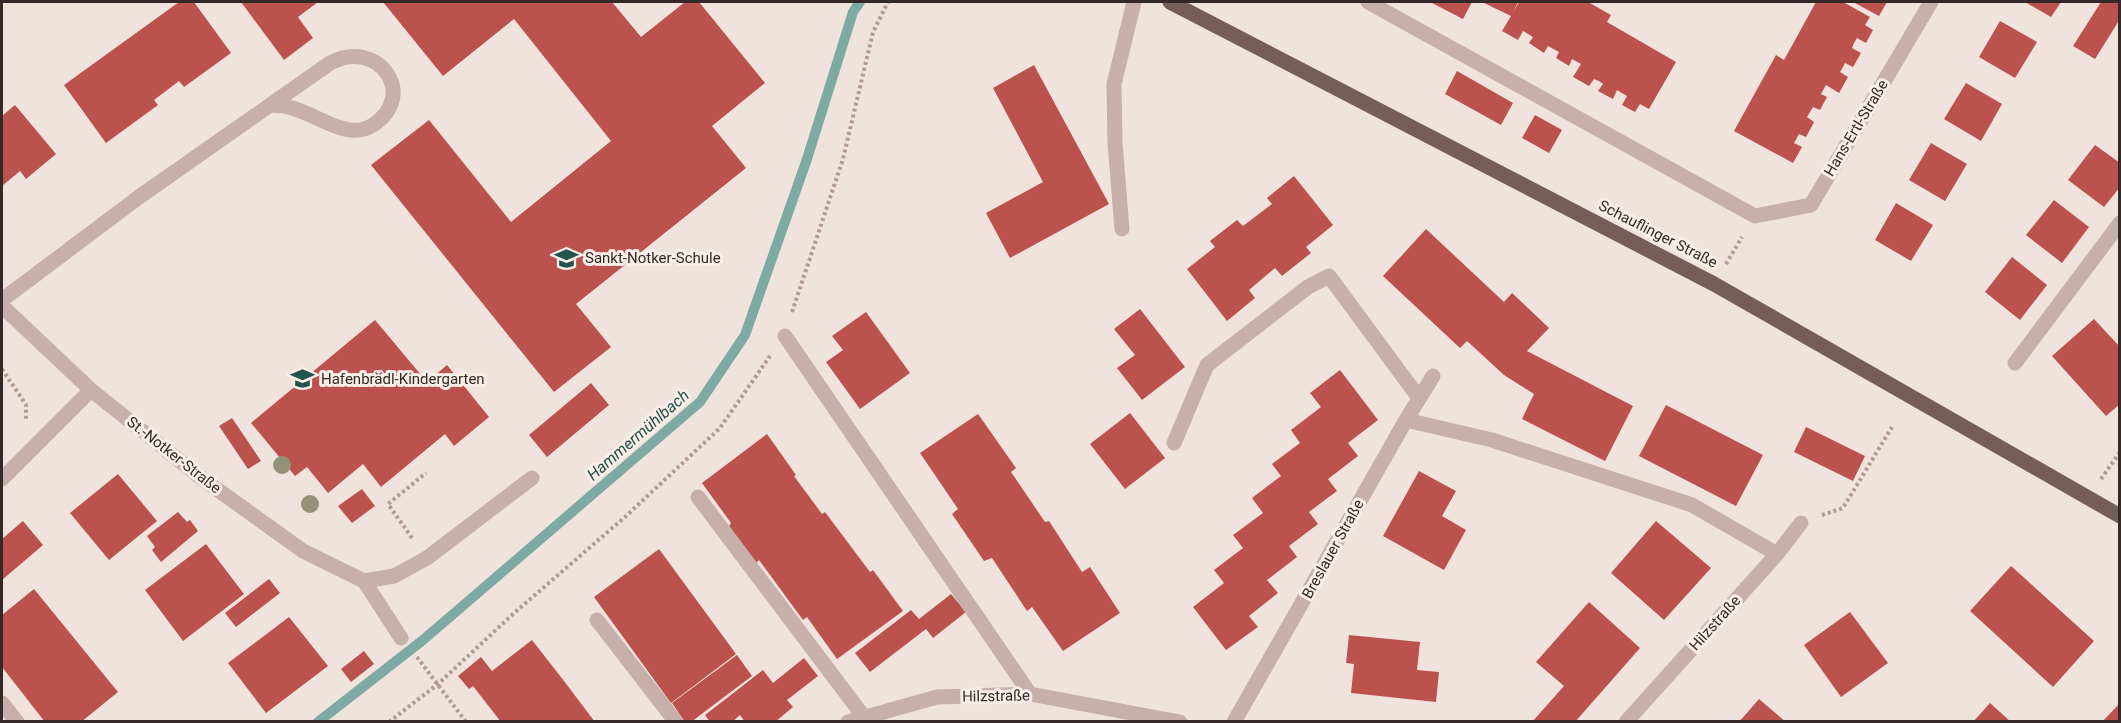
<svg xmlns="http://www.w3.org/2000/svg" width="2121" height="723" viewBox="0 0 2121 723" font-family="Roboto,sans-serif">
<rect width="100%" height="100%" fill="#f0e2dc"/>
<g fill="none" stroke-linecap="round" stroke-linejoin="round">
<path stroke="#7daaa3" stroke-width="10" d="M318,722L423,640L700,402L745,335L807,159L853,12L860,2"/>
</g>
<path fill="#bc524d" d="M179,2H194L231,53L184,87L179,81L154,100L158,105L106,143L64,85Z
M241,2H318L298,17L313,38L284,60Z
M383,2H612L641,37L685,2H699L765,83L712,126L746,168L576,304L611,347L554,392L371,165L429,120L511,222L611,141L514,19L443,76Z
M1430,2H1472L1463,19Z
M1482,2H1518L1513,12L1519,2H1588L1611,15L1607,22L1676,62L1649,109L1640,104L1635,112L1622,105L1627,96L1617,90L1613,99L1598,91L1603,84L1599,81L1594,79L1589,86L1573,77L1581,64L1572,59L1569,66L1556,58L1559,52L1548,46L1544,53L1529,43L1533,37L1523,31L1518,40L1502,31L1511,16Z
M1816,2H1843L1870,17L1865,25L1873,30L1866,43L1857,38L1854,43L1852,48L1861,53L1853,67L1845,63L1843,67L1840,72L1848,77L1839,93L1826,85L1821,94L1827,97L1820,110L1813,107L1807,117L1814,122L1812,126L1806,137L1799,134L1794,143L1802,147L1793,163L1734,131L1776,55L1784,60Z
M1853,2H1887L1879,16Z
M2025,2H2061L2051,17Z
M2101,2H2120V19L2095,59L2073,46Z
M2000,21L2037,42L2015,78L1979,57Z
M1034,65L1109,204L1010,258L986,213L1043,182L993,88Z
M1457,71L1513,103L1501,125L1445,94Z
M1966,83L2002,104L1981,141L1944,119Z
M15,105L56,154L26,179L20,171L2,186V116Z
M1535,115L1562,130L1549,153L1522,138Z
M1931,143L1967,164L1945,201L1909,180Z
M2095,145L2120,163V187L2104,207L2068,180Z
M1294,176L1333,225L1306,247L1311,253L1282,276L1275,268L1249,290L1255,298L1227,321L1187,269L1215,247L1210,241L1237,220L1243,226L1272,204L1267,198Z
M2054,200L2089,227L2062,263L2026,235Z
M1896,203L1933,225L1911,261L1875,240Z
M1426,229L1504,302L1512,293L1549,328L1527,351L1633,406L1605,461L1522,419L1534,394L1504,375L1467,341L1460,348L1383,276Z
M2012,257L2047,285L2020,320L1985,292Z
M1140,309L1185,367L1142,400L1117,368L1135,355L1114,329Z
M866,312L910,373L860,409L826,362L843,350L832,336Z
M2094,319L2120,347V404L2106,416L2052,356Z
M375,320L427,382L447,365L489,417L454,446L445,434L381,487L363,464L328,493L307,467L295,476L251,423Z
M1340,370L1378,420L1348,443L1358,456L1328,479L1337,491L1309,512L1318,524L1289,546L1297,557L1267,580L1278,593L1249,616L1258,627L1226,650L1193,607L1224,583L1214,570L1243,548L1233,535L1263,513L1252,498L1281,476L1272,464L1300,443L1291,430L1321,407L1310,393Z
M591,383L609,405L547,457L529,435Z
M1666,405L1763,455L1736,506L1639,456Z
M1130,413L1165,458L1125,489L1090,444Z
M978,414L1016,468L1011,472L1045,522L1049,521L1082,572L1090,567L1120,613L1063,651L1032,607L1027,611L992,558L984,561L952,514L958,509L920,453Z
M232,418L261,461L248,469L219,426Z
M1806,427L1865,456L1853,481L1794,452Z
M767,434L796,475L794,476L822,514L825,512L870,572L873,570L903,611L837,659L807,617L803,620L759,560L756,563L729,526L731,523L702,483Z
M1419,471L1456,491L1442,516L1466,530L1444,570L1383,536Z
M118,474L157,521L109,560L70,513Z
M362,489L375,506L352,523L338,506Z
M178,512L187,522L190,520L198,531L161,562L152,550L155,547L147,536Z
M23,521L43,545L2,580V539Z
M1656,521L1711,568L1664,620L1611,573Z
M206,544L244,594L183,641L145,590Z
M659,549L736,654L671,703L594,597Z
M2011,566L2094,641L2053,687L1970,611Z
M269,579L280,593L236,627L225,613Z
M34,589L118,692L81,722H45L2,667V615Z
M951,594L966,612L933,638L926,629L870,672L855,653L911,610L919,619Z
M1589,602L1640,648L1575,722H1532L1564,686L1536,662Z
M1850,612L1888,663L1841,697L1804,645Z
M289,617L328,666L266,713L228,663Z
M1349,635L1420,642L1417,670L1439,672L1436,702L1351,693L1354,664L1346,663Z
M532,640L564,681L595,722H501L473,686L469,689L458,676L481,657L492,671Z
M364,651L374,664L351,682L341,669Z
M737,655L752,676L691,722H685L672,703Z
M804,658L818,676L787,700L793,707L775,722H745L740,715L732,722H710L705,715L763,670L773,683Z
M1759,699L1786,722H1739Z
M1990,703L2011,722H1973Z
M2120,703V722H2102Z"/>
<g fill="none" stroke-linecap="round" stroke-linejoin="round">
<path stroke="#b29a93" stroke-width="4" stroke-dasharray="3 3" stroke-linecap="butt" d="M1726,264L1742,237
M792,312L843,159L873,32L888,2
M2,369L26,405V419
M2101,479L2120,452
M1822,515L1843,508L1892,427
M412,538L388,504L426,473
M417,657L466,722
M389,722L438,684L513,614L625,517L720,428L770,356"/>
<path stroke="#c7b0a9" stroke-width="15" d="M1368,2L1755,216L1811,205L1931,2
M1122,229L1115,143L1114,84L1134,2
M2,300L139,197L330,63C378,37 419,95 373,125C349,141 319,116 295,109C288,106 280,106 273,105
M2,306L91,390L200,477L303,551L364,581L394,576L427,558L532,478
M785,336L1030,694
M2015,363L2120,223
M1406,420L1492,440L1692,505L1777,554
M1174,443L1207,365L1308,287L1329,276L1419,398
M2,479L91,390
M698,497L864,717
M364,581L401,638
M597,620L676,722
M2,703L17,722
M848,722L937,697L1030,694L1180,722
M1234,722L1406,420L1433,376
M1626,722L1777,554L1801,523"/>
<path stroke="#755e5a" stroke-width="15" d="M1170,2L1714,284L2120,516"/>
</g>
<g fill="#95927c">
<circle cx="282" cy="465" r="9"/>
<circle cx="310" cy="504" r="9"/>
</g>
<defs>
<symbol id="school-bare" viewBox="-9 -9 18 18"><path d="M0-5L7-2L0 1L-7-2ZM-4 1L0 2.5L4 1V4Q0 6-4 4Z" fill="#21524c" stroke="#f8ede7" stroke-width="2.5" paint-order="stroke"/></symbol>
</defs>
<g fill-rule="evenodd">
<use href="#school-bare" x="550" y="242" width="33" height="33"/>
<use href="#school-bare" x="286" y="362" width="33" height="33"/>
</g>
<g text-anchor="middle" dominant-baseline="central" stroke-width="6" stroke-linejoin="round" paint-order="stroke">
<g font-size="15" fill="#342928" stroke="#f8ede7">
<text transform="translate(1856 128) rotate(-59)">Hans-Ertl-Straße</text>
<text transform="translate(1658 234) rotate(27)">Schauflinger Straße</text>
<text transform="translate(174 455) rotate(38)">St.-Notker-Straße</text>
<text transform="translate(1333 549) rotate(-61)">Breslauer Straße</text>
<text transform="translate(1715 623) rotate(-48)">Hilzstraße</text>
<text transform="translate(996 696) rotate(-1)">Hilzstraße</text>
</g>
<g font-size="15" fill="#342928" stroke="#f8ede7" text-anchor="start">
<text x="585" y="258">Sankt-Notker-Schule</text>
<text x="321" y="379">Hafenbrädl-Kindergarten</text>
</g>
<g font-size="16" font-style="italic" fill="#21524c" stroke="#f8ede7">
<text transform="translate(638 435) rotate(-41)">Hammermühlbach</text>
</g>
</g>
<rect width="2121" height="723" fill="none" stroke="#342928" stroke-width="6"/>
</svg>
